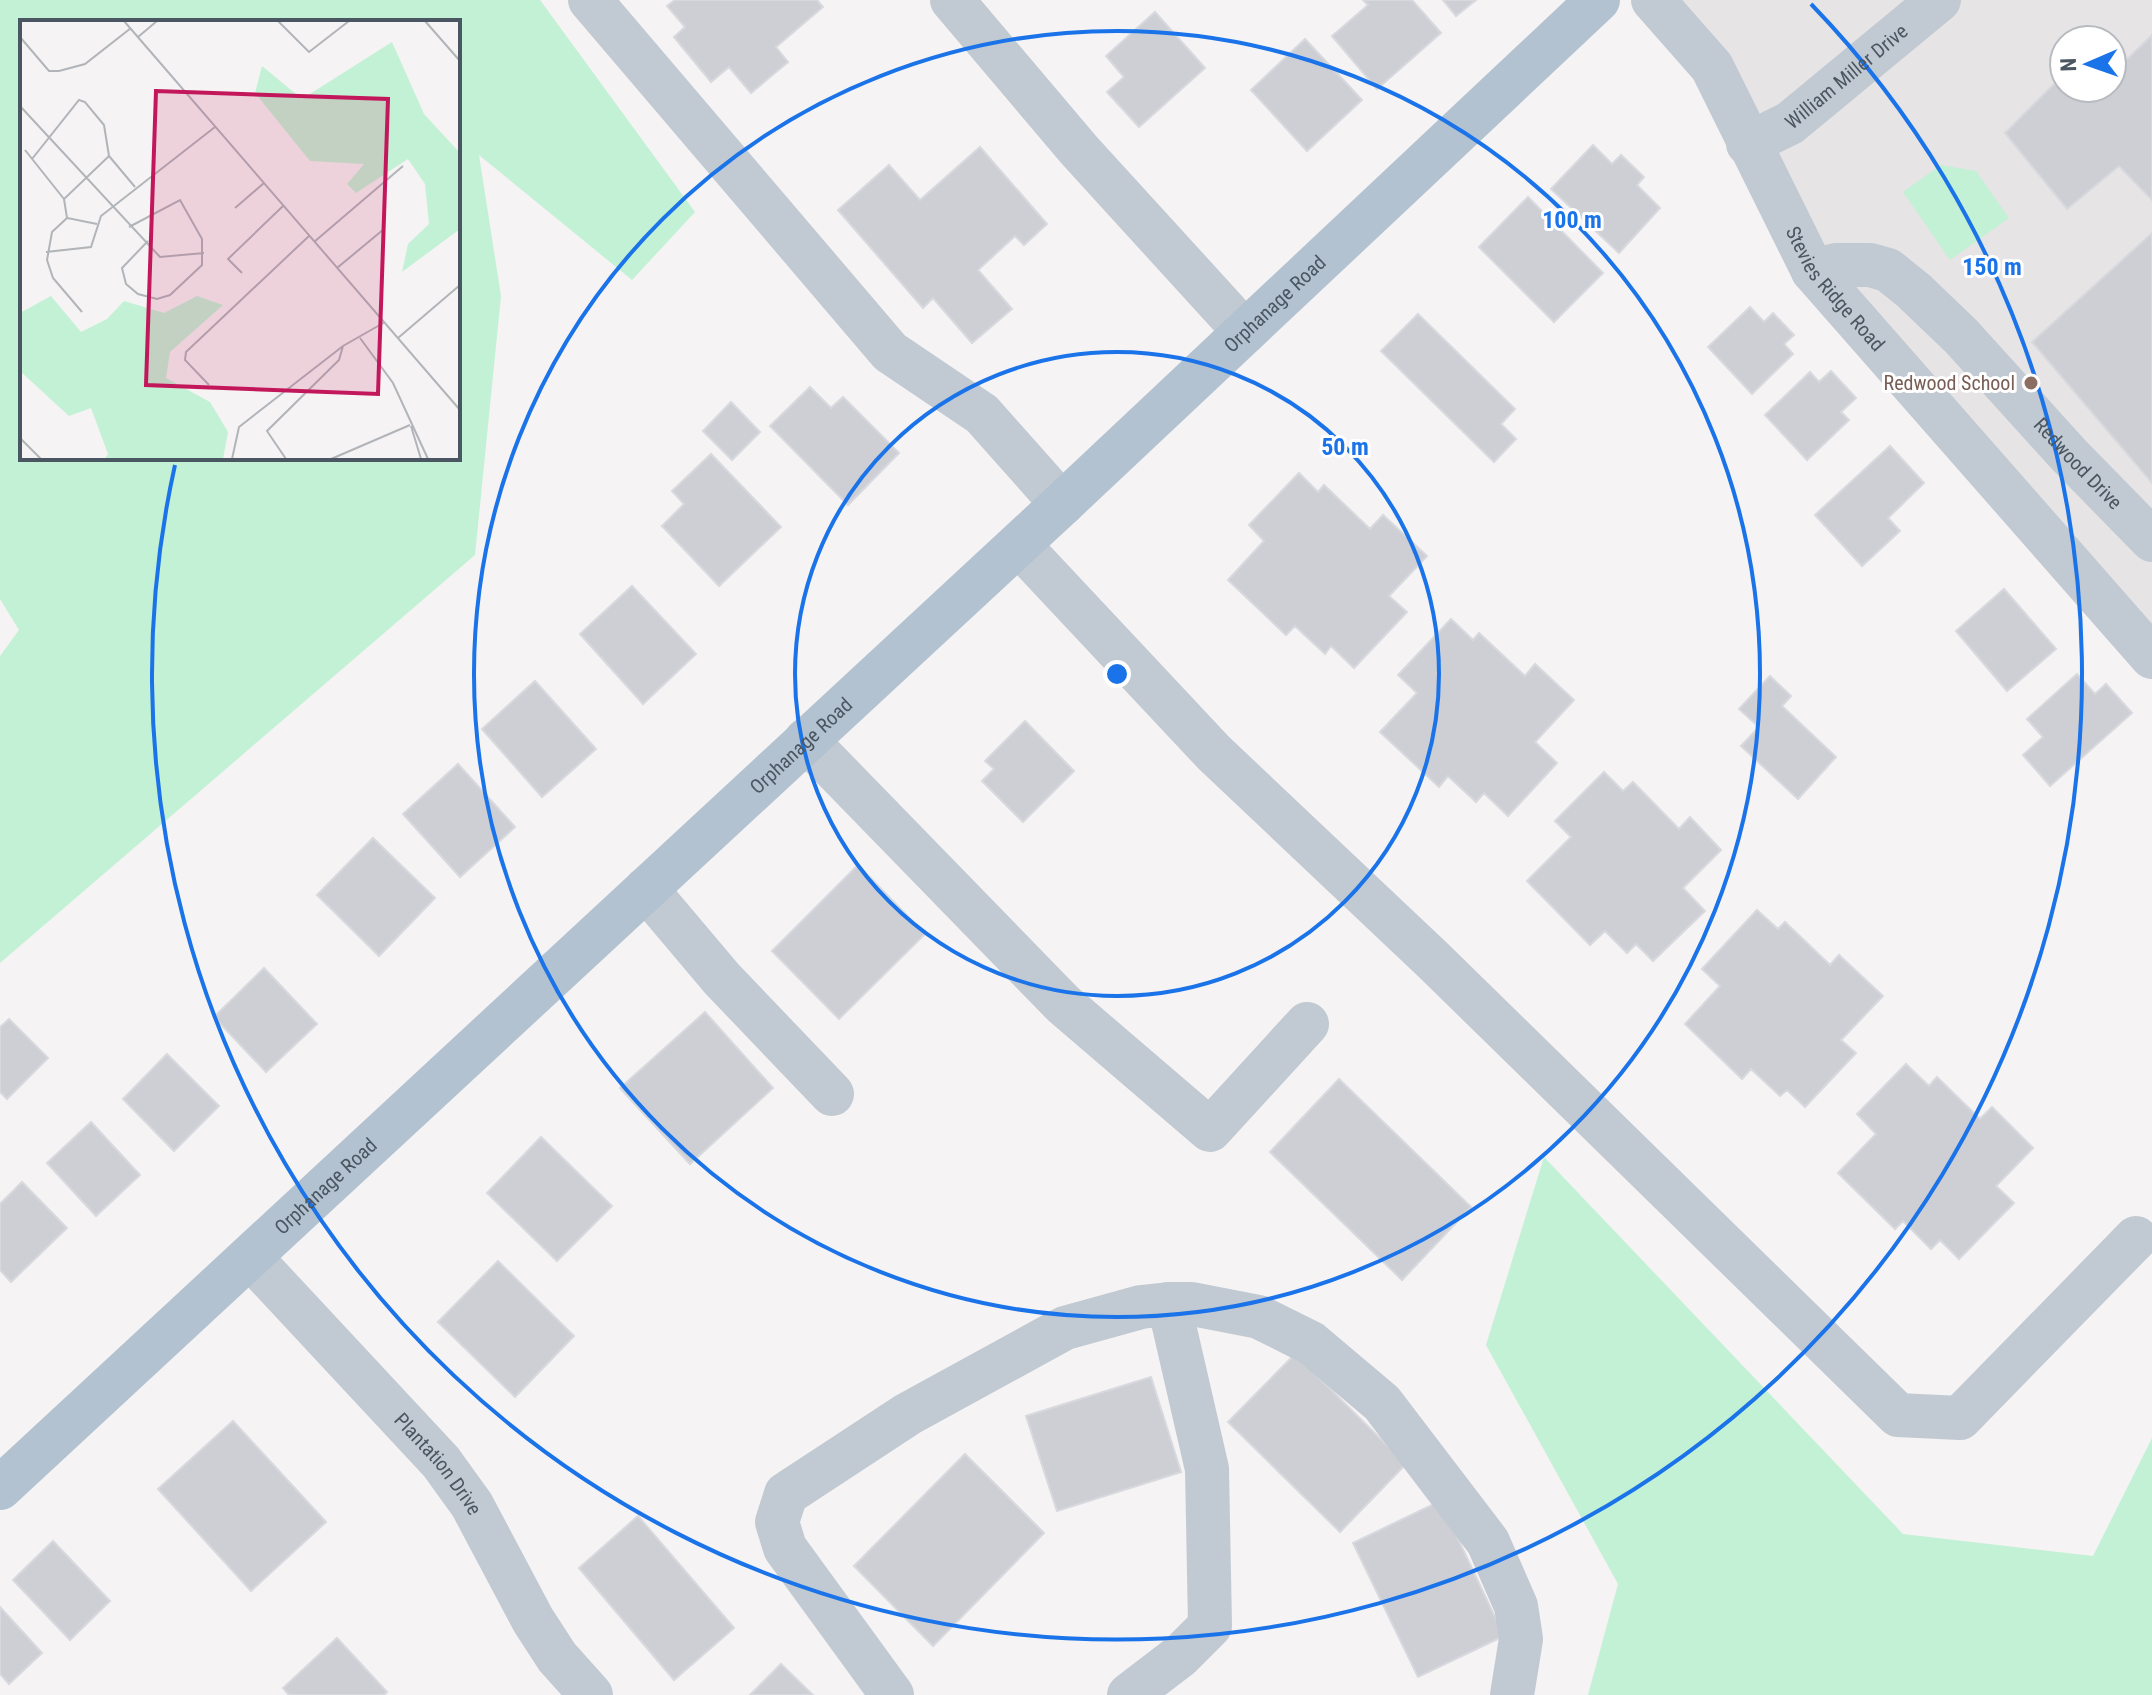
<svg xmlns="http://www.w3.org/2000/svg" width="2152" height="1695" viewBox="0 0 2152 1695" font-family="'Roboto Condensed',sans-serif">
<rect width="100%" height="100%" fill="#f5f3f3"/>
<path fill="#e6e4e5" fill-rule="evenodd" d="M1655,0H2152V657L1813,271ZM2064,40H2112V88H2064Z"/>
<path fill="#c3f1d5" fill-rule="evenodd" d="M0,0H540L695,212L632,280L479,155L501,296L475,555L0,963V656L19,630L0,599ZM458,22V458H22V22Z
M1941,165L1976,171L2009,218L1950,260L1903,192Z
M1544,1157L1903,1534L2093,1556L2152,1438V1695H1588L1618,1584L1486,1345Z"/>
<path fill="#cdcfd5" stroke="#d7d9de" stroke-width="2" d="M675,0H817L823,7L776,47L788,62L751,93L729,67L711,82L674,37L685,27L667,6Z
M1363,0H1412L1441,33L1377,89L1332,36L1368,5Z
M1443,0H1476L1456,16Z
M1155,12L1205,68L1139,127L1107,92L1124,77L1106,56Z
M2152,35V200L2119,166L2067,209L2005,133L2064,74V88H2112V55L2122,64Z
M1305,39L1362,100L1307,151L1251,90Z
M1593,145L1612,164L1621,155L1644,177L1637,185L1660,208L1619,253L1551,189Z
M980,147L1047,224L1024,245L1015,236L978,270L1012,309L972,343L933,298L923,308L838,210L889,165L920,200Z
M1528,197L1603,273L1554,322L1479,247Z
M2152,233V483L2032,342Z
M1750,307L1764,322L1773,313L1794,335L1784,344L1793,354L1752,394L1708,347Z
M1418,314L1515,409L1501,424L1516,439L1494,462L1381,351Z
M1831,371L1856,398L1841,412L1849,420L1807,460L1765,415L1810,372L1819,382Z
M810,387L831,408L843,397L899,453L848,505L770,426Z
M731,402L760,432L732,460L703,431Z
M1890,446L1924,483L1888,518L1900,531L1862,566L1815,515Z
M711,454L781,527L719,586L662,526L684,504L672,491Z
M1299,473L1318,492L1324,485L1370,529L1383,515L1427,556L1389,596L1407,612L1354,668L1331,646L1325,654L1295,626L1286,635L1228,580L1264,541L1249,525Z
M632,586L696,654L643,704L580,634Z
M2004,589L2056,649L2007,691L1956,631Z
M1451,619L1473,640L1479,633L1525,676L1535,664L1574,700L1535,742L1557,763L1508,816L1484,793L1476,802L1448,776L1439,787L1380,732L1417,693L1398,675Z
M2077,674L2095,694L2106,684L2132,713L2050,786L2023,755L2043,737L2027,719Z
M1770,676L1791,696L1782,706L1836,757L1798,799L1741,746L1759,727L1739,709Z
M535,681L596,749L542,797L482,729Z
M1025,721L1074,771L1023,822L982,781L994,769L985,761Z
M458,764L515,827L460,877L403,814Z
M1604,772L1623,791L1633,782L1679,829L1690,817L1721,850L1683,888L1705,911L1653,961L1636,944L1627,953L1605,931L1590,945L1527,881L1571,837L1555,821Z
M373,838L435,898L379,956L317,895Z
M858,865L925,934L839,1019L772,951Z
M1757,910L1778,929L1785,922L1830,965L1839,955L1883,996L1841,1040L1856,1053L1805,1107L1787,1090L1780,1096L1751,1069L1742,1079L1685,1024L1720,986L1702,969Z
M264,968L317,1024L266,1072L214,1017Z
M705,1012L773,1088L690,1164L620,1088Z
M9,1019L48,1058L7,1099L0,1092V1027Z
M167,1054L219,1106L174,1151L123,1099Z
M1906,1064L1929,1086L1937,1077L1980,1119L1992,1107L2033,1148L1996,1186L2014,1203L1959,1259L1940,1240L1931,1249L1903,1221L1895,1229L1838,1173L1876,1134L1857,1114Z
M1339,1079L1471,1207L1402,1280L1270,1152Z
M91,1122L140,1175L96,1216L47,1163Z
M541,1137L612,1206L557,1261L487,1193Z
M22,1182L67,1228L11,1282L0,1270V1204Z
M498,1261L574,1336L515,1397L438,1322Z
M1295,1354L1406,1464L1340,1532L1228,1422Z
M1151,1377L1181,1472L1057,1511L1026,1416Z
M233,1421L326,1522L251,1591L158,1489Z
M965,1454L1044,1533L933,1646L854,1566Z
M1440,1501L1504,1636L1418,1677L1353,1543Z
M638,1516L734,1628L674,1680L579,1568Z
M53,1541L110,1601L70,1640L13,1580Z
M0,1607L42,1653L9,1684L0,1674Z
M337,1638L387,1692L384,1695H289L283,1688Z
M781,1664L813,1695H750Z"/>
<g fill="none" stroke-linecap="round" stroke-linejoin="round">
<g stroke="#c1cad2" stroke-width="44">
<path d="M590,0L890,352L982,414L1062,504"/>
<path d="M952,0L1079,150L1245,332"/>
<path id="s1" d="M1653,0L1712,67L1813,271L2152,657"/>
<path id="s2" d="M1748,144L1790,123L1939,0"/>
<path id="s3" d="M1813,271L1836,265H1870L1888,270L1914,291L1961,336L2068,454L2152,540"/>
<path d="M1019,545L1214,753L1433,960L1898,1415L1960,1418L2136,1238"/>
<path d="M806,740L1063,1004L1210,1130L1307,1024"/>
<path d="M646,889L722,979L832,1094"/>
<path id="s4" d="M250,1257L441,1462L472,1505L533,1620L557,1657L591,1695"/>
<path d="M892,1695L785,1548L777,1522L786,1494L908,1414L1065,1328L1141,1307L1169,1304H1192L1259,1317L1311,1343L1382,1403L1488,1542L1516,1606L1521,1639L1512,1695"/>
<path d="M1129,1695L1180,1656L1210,1626L1207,1469L1169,1304"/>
</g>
<path stroke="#b3c2d1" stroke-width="44" id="s5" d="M0,1488L1062,504L1598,0"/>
</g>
<g fill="none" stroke="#1a73e8" stroke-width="4">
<circle cx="1117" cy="674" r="322"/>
<circle cx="1117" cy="674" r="643"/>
<path d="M1811 4A965 965 0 1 1 175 465"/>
</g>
<circle fill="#8d6e63" stroke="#fff" stroke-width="3" cx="2031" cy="383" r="8"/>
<g text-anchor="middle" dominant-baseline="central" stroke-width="6" stroke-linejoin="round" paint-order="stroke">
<g font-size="20" fill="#4a5661" stroke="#fff">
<text stroke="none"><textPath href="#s2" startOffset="120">William Miller Drive</textPath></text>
<text stroke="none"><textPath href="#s1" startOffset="344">Stevies Ridge Road</textPath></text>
<text stroke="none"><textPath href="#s5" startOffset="1740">Orphanage Road</textPath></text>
<text stroke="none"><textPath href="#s3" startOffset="348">Redwood Drive</textPath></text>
<text stroke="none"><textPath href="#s5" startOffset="1092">Orphanage Road</textPath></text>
<text stroke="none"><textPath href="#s5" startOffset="444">Orphanage Road</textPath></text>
<text stroke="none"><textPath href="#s4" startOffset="280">Plantation Drive</textPath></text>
</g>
<g font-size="20" fill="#785e54" stroke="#fff" text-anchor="end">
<text x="2015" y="383">Redwood School</text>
</g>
</g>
<g transform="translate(20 20)">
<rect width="440" height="440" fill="#f5f3f3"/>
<path d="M372,22L404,94L440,133V209L382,252L388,224L409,204L405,164L388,139L336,173L327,164L344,144L290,141L235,73L242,46L282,79ZM31,276L61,312L87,299L104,281L144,293L177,276L203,285L150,332L146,358L190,382L208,412L203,439H85L88,434L71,388L49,396L0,351V293Z" fill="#c3f1d5"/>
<path fill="none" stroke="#b1b4b9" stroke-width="2" d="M104,1L440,390M258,1L289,32L329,1M405,1L440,41M0,17L29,51H39L65,44L111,8M118,17L137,1M0,86L140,237L184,233M5,130L44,179M12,139L59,80L65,82L84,105L89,136L115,167M215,188L244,163M47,198L32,212L27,240L33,258L62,292M77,204L47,198L44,179L89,136M109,207L160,180L182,219V245L150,275L137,279L118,274L106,264L102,248L128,221M294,222L383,146M26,232L71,227L81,196L195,107M317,248L364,209M222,253L208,239L263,186M340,318L373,363L408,439M378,318L440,265M189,365L165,340L166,332L289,216M391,406L401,439M0,418L21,439M212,439L219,407L323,326L365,302M266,439L247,411L319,340L323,326M311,439L390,405"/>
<path fill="#c2185b" fill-opacity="0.15" stroke="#c2185b" stroke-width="4" d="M136,71L368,79L358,374L126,365Z"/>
<rect width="440" height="440" fill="none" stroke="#4a5661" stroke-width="4"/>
</g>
<circle cx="1117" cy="674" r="12" fill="#1a73e8" stroke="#fff" stroke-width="4"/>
<g font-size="24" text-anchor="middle" font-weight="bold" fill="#1a73e8" stroke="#fff" stroke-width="6" stroke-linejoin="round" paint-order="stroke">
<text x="1572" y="228">100 m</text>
<text x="1992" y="275">150 m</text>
<text x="1345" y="455">50 m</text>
</g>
<g transform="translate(2088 64) rotate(268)"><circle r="38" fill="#ffffff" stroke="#b7bbc0" stroke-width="2"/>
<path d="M0-6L14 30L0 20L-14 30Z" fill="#1a73e8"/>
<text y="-12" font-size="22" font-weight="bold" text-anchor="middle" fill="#4a5661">N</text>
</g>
</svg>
